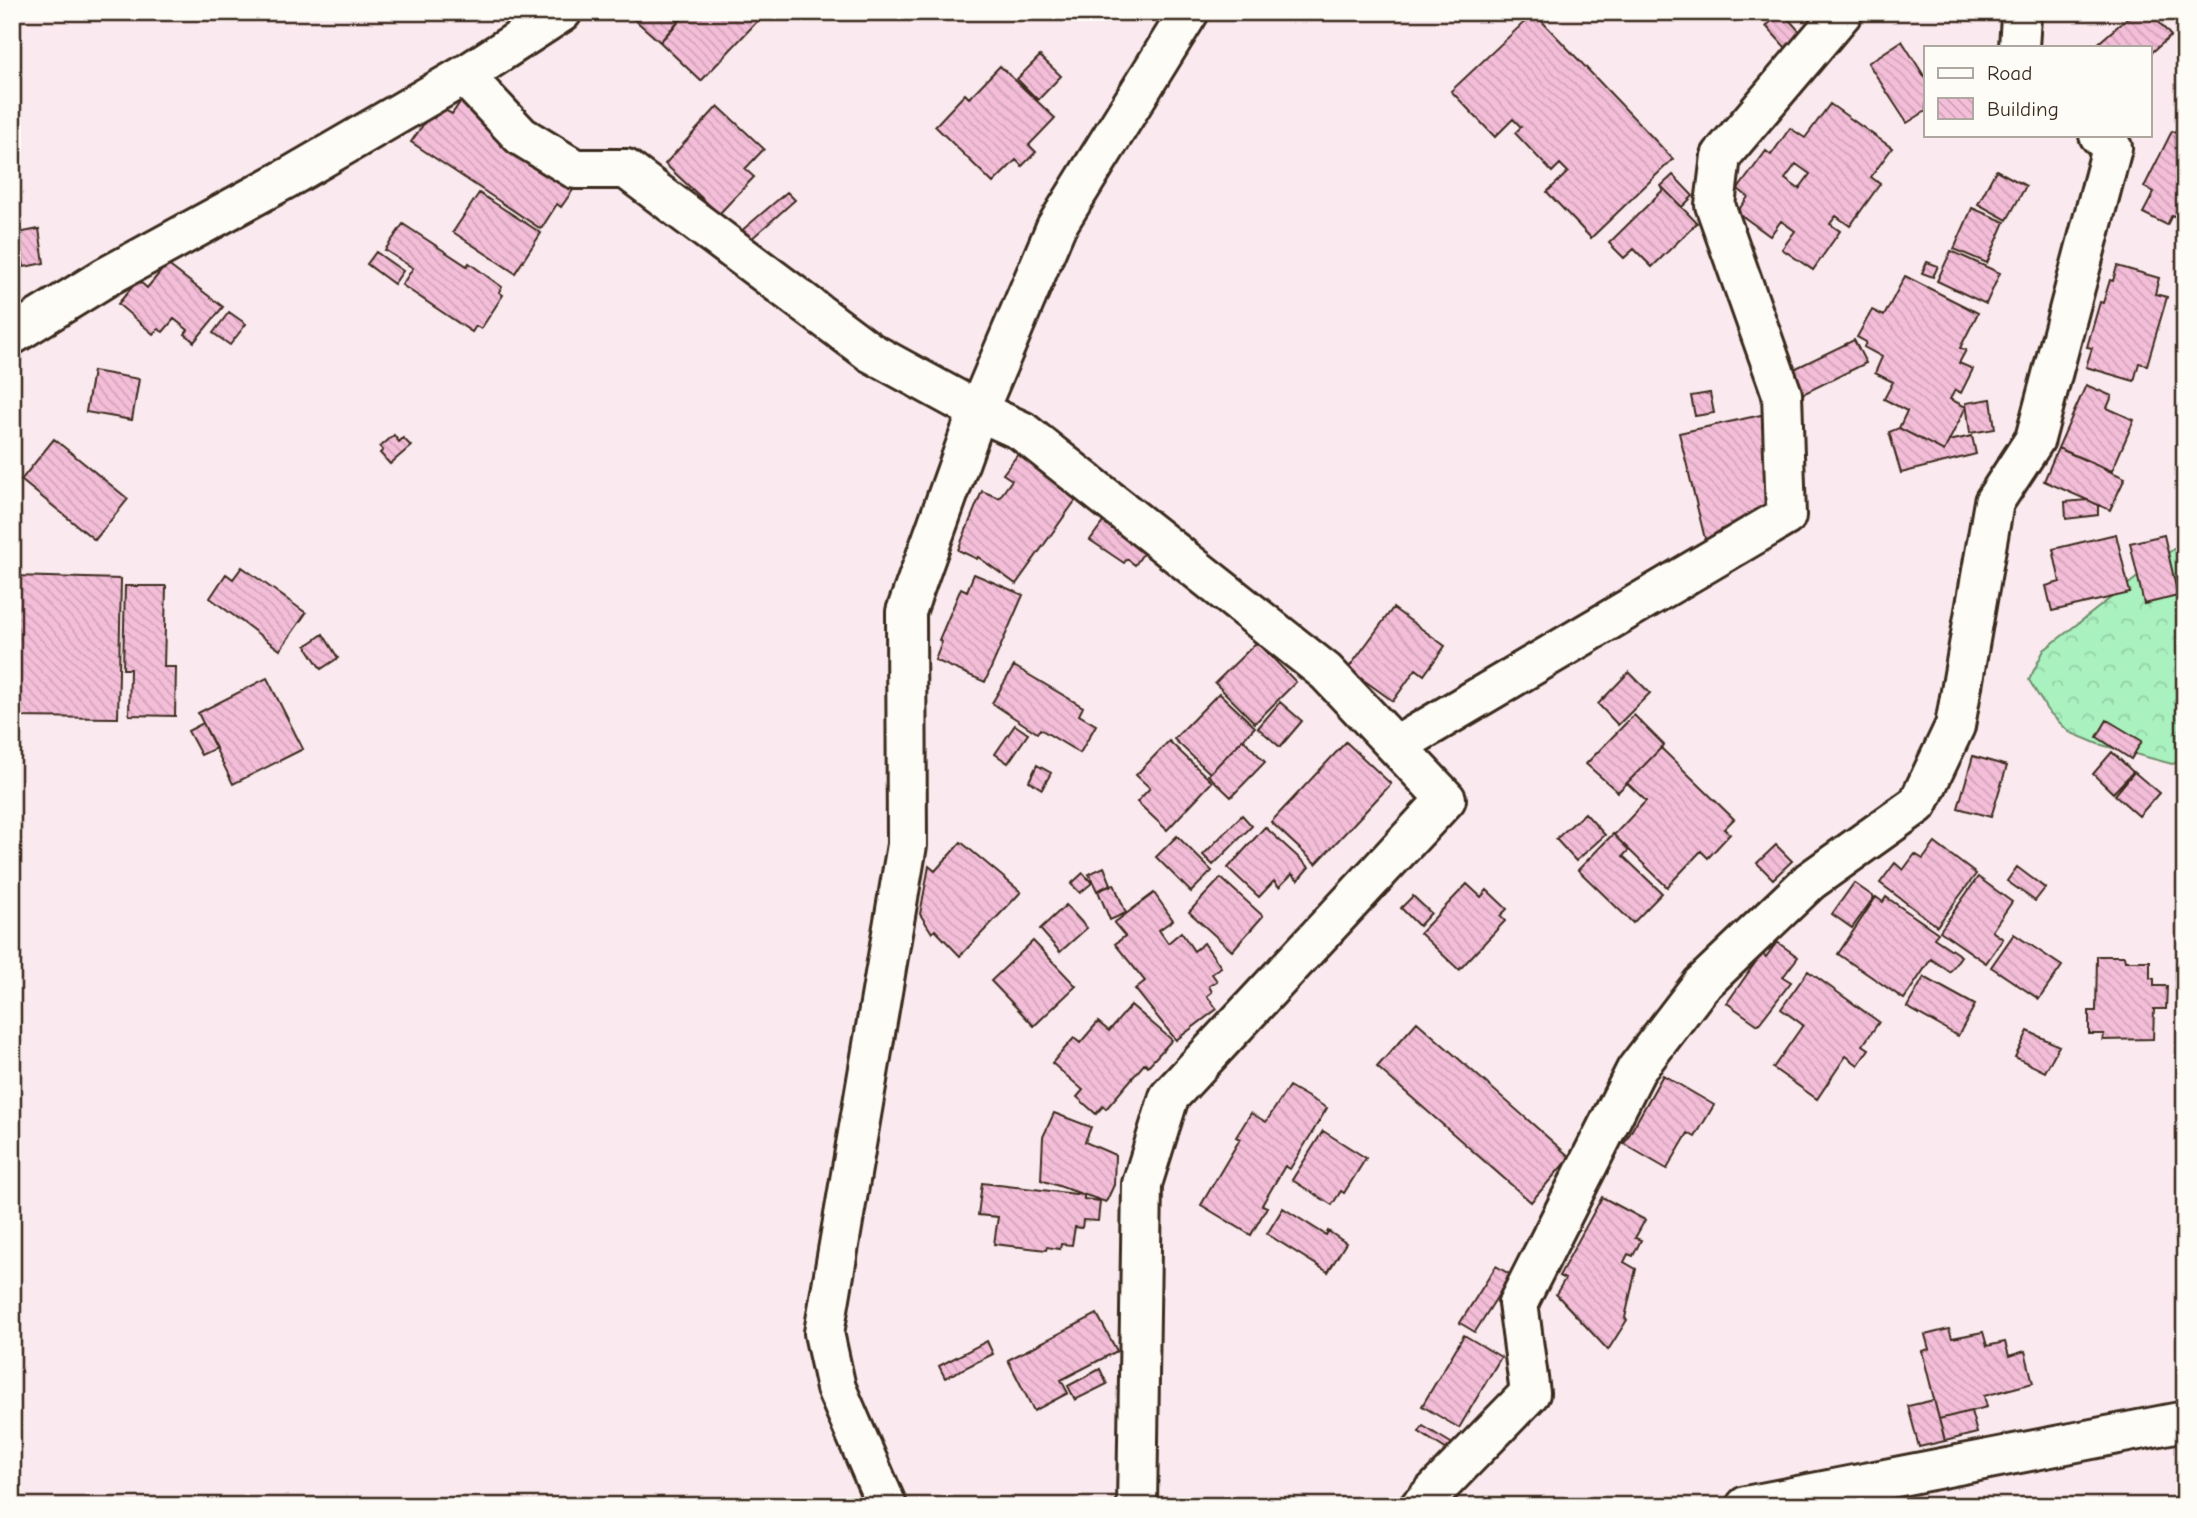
<svg xmlns="http://www.w3.org/2000/svg" width="2197" height="1518" viewBox="0 0 2197 1518" font-family="'Comic Neue',sans-serif">
<defs>
<pattern id="forest-crowns" width="20" height="18" patternUnits="userSpaceOnUse" patternTransform="scale(1.75)"><rect width="20" height="18" fill="#a9f1bf"/><path d="M2 6a3 3 0 1 1 6 0M12 15a3 3 0 1 1 6 0" fill="none" stroke="#92cfa4"/></pattern>
<pattern id="building-back-hatch" width="6" height="6" patternUnits="userSpaceOnUse" patternTransform="scale(1.75)"><rect width="6" height="6" fill="#f4bed8"/><path d="M-1 5l2 2M0 0l6 6M5-1l2 2" fill="none" stroke="#d2a3b9"/></pattern>
</defs>
<rect width="100%" height="100%" fill="#fae9ee"/>
<filter id="ink" filterUnits="userSpaceOnUse"><feTurbulence type="fractalNoise" baseFrequency=".0143" numOctaves="2"/><feDisplacementMap in="SourceGraphic" scale="14" xChannelSelector="R" yChannelSelector="G"/><feConvolveMatrix kernelMatrix="1 2 1 2 8 2 1 2 1" color-interpolation-filters="sRGB"/></filter>
<g filter="url(#ink)">
<path fill="url(#forest-crowns)" stroke="#728e6e" stroke-width="2" d="M2185,540V761L2172,764L2098,744L2069,732L2047,710L2029,680L2044,650Z"/>
<path fill="url(#building-back-hatch)" stroke="#3b2a1e" stroke-width="2" fill-rule="evenodd" d="M626,12H672L671,14L679,20L660,42Z
M688,12H766L701,81L660,42Z
M1782,12L1801,33L1786,48L1766,26Z
M2134,12H2150L2171,36L2150,54V47H2094Z
M1534,13L1673,159L1591,238L1547,192L1568,172L1560,164L1552,172L1515,133L1521,127L1513,119L1495,137L1451,91Z
M1902,41L1926,79V111L1907,123L1868,63Z
M1040,56L1061,76L1038,100L1017,79Z
M1000,66L1055,118L1029,145L1036,152L1022,166L1016,160L993,183L935,126L965,94L969,98Z
M463,98L494,136L573,190L561,207L557,204L541,229L411,142L430,115L434,118L441,108L452,114Z
M1830,104L1892,148L1871,177L1880,184L1850,226L1836,216L1830,224L1840,231L1813,270L1782,249L1795,231L1781,221L1770,236L1737,212L1748,197L1738,189L1766,151L1771,155L1790,128L1805,138ZM1796,164L1810,174L1799,189L1785,179Z
M718,106L764,149L745,169L754,177L719,214L665,164Z
M2172,131L2185,138V221L2172,215L2167,225L2143,213L2154,192L2144,187Z
M1996,170L2026,186L2007,220L1978,204Z
M1673,175L1693,196L1682,207L1661,186Z
M1664,189L1697,223L1652,267L1634,249L1624,258L1609,243Z
M787,192L795,200L749,241L740,232Z
M479,193L541,233L515,273L453,232Z
M1972,208L2005,222L1987,263L1954,249Z
M403,224L467,266L469,263L502,287L499,292L503,295L481,329L476,326L472,332L402,285L413,268L385,250Z
M39,229L44,263L24,267L18,233Z
M1951,251L2000,273L1986,304L1937,281Z
M376,252L403,271L394,284L367,264Z
M1927,262L1938,266L1933,277L1922,273Z
M167,264L223,307L194,342L185,334L188,330L174,319L163,332L158,329L153,334L118,304L138,280L147,288Z
M2117,266L2159,278L2155,294L2167,297L2147,365L2139,363L2134,381L2086,367L2092,348L2087,347L2100,302L2103,303L2110,280L2113,281Z
M1905,276L1978,313L1960,348L1966,350L1959,363L1973,369L1961,393L1955,390L1950,399L1966,407L1944,451L1899,428L1907,411L1884,399L1893,382L1875,373L1882,357L1864,347L1866,342L1857,337L1872,310L1884,316Z
M229,312L246,324L230,345L213,333Z
M1854,340L1866,363L1803,394L1792,370Z
M93,371L139,379L132,420L86,412Z
M2086,385L2112,396L2107,408L2134,420L2112,471L2058,448Z
M1710,393L1714,413L1695,416L1691,396Z
M1991,399L1995,429L1970,433L1966,403Z
M1770,413L1777,442L1763,446L1775,506L1707,547L1679,433Z
M1899,428L1944,451L1949,441L1972,436L1976,454L1901,473L1889,432Z
M394,435L399,442L403,438L411,446L390,464L380,453L383,450L380,447Z
M54,439L128,499L95,540L21,480Z
M1025,445L1085,487L1016,584L978,557L977,559L958,550L982,491L999,498L1012,480L1003,474Z
M2058,448L2125,478L2110,510L2044,481Z
M2088,500L2098,505V515L2066,519L2065,502Z
M1111,511L1149,545L1135,565L1127,559L1124,563L1090,540Z
M2116,534L2130,593L2052,611L2046,586L2060,582L2053,549Z
M2164,535L2178,596L2144,604L2130,543Z
M242,567L306,613L280,650L210,598L226,574L233,579Z
M974,574L1023,595L985,682L935,660L942,642L939,640L961,588L967,591Z
M12,576L121,579L118,718L12,717Z
M125,586H166L164,667H176L175,716L129,715L130,669H123Z
M1393,608L1445,646L1424,675L1416,669L1393,701L1348,669Z
M323,634L338,658L321,669L306,646Z
M1257,642L1296,682L1255,723L1215,683Z
M1014,666L1083,707L1079,715L1096,725L1080,753L1040,729L1037,733L992,703Z
M1629,672L1650,693L1618,725L1598,704Z
M267,678L303,749L233,784L198,713Z
M1219,693L1255,727L1210,773L1174,739Z
M1280,702L1302,721L1280,747L1258,728Z
M1634,715L1664,745L1618,792L1586,764Z
M2107,720L2142,741L2131,759L2097,737Z
M203,723L216,748L201,755L188,731Z
M1015,725L1028,734L1008,763L995,754Z
M1243,739L1265,762L1231,797L1208,775Z
M1169,741L1212,782L1167,830L1137,802L1150,788L1136,775Z
M1346,742L1391,784L1316,864L1271,822Z
M1661,748L1734,819L1724,829L1730,834L1708,858L1701,851L1667,887L1614,835L1646,801L1627,783Z
M2112,752L2133,772L2113,793L2093,774Z
M1973,756L2007,766L1991,817L1958,808Z
M1037,765L1051,773L1042,789L1029,781Z
M2134,772L2159,793L2139,816L2115,795Z
M1585,813L1605,835L1576,861L1556,839Z
M1242,815L1252,826L1213,865L1203,855Z
M1265,827L1309,867L1298,880L1292,874L1279,887L1274,881L1259,897L1228,868Z
M1613,834L1629,850L1623,856L1662,893L1633,923L1578,870Z
M1177,836L1212,871L1191,892L1156,857Z
M961,842L1021,892L960,956L935,930L932,933L920,914L929,866L935,871Z
M1935,843L1976,874L1937,926L1880,883L1895,863L1903,870L1915,854L1923,859Z
M1776,845L1792,861L1773,879L1757,863Z
M1104,867L1111,884L1097,891L1089,874Z
M2017,867L2045,888L2035,901L2007,881Z
M1083,873L1092,883L1080,893L1071,884Z
M1978,877L2012,902L1992,931L2003,939L1986,963L1940,931Z
M1221,878L1263,916L1232,951L1189,912Z
M1854,883L1874,897L1852,928L1832,914Z
M1114,884L1126,913L1110,920L1098,891Z
M1467,884L1481,897L1487,890L1507,909L1500,916L1505,921L1459,970L1420,933Z
M1154,893L1173,920L1159,930L1168,943L1181,932L1194,951L1204,943L1221,967L1212,974L1217,981L1209,986L1212,992L1207,996L1217,1009L1176,1040L1135,989L1145,981L1115,944L1125,936L1114,923Z
M1413,896L1431,913L1419,926L1401,908Z
M1876,897L1883,902L1886,897L1938,933L1934,938L1961,956L1950,972L1931,959L1904,999L1838,954Z
M1066,905L1087,928L1060,952L1040,929Z
M2014,934L2062,966L2039,999L1991,967Z
M1033,941L1076,986L1034,1026L991,981Z
M1777,942L1798,957L1783,977L1791,982L1758,1025L1727,1003L1762,953L1766,957Z
M2097,956H2124L2125,961H2150V978L2154,979V986H2167L2166,1009H2154L2153,1039L2103,1040L2104,1034H2089V1011H2096Z
M1808,971L1879,1022L1863,1045L1869,1049L1858,1065L1846,1056L1817,1099L1773,1068L1803,1025L1781,1009Z
M1924,977L1975,1005L1958,1036L1907,1007Z
M1131,1005L1172,1040L1148,1066L1145,1063L1106,1109L1103,1106L1096,1114L1077,1097L1083,1090L1052,1063L1074,1038L1080,1043L1098,1022L1109,1031Z
M1417,1022L1570,1157L1531,1202L1377,1067Z
M2028,1031L2059,1046L2045,1072L2015,1057Z
M1663,1075L1714,1105L1695,1137L1688,1133L1667,1169L1624,1144Z
M1289,1086L1327,1108L1290,1169L1285,1166L1262,1205L1267,1207L1251,1235L1201,1205L1240,1139L1236,1137L1251,1113L1266,1122Z
M1054,1113L1091,1127L1085,1142L1115,1155L1114,1185L1106,1202L1041,1180L1043,1137Z
M1323,1131L1366,1158L1344,1193L1341,1191L1332,1205L1292,1180Z
M982,1183L1084,1195V1199L1100,1201L1098,1221L1083,1220L1082,1228L1075,1227L1072,1245L1061,1244L1060,1249L1047,1247L1046,1250L994,1244L998,1217L978,1215Z
M1602,1197L1645,1220L1635,1238L1641,1240L1633,1256L1628,1254L1624,1262L1636,1269L1625,1318L1627,1320L1608,1350L1556,1294L1565,1279L1559,1276Z
M1283,1208L1326,1235L1328,1231L1346,1243L1328,1272L1267,1234Z
M1496,1266L1511,1275L1475,1332L1460,1323Z
M1097,1314L1117,1351L1061,1380L1068,1393L1034,1411L1008,1360Z
M1949,1329L1952,1338L1983,1332L1987,1346L2005,1342L2009,1356L2025,1351L2033,1383L1984,1396L1987,1407L1939,1419L1922,1351L1929,1349L1925,1335Z
M1464,1335L1501,1357L1459,1428L1422,1406Z
M987,1341L993,1354L945,1378L939,1366Z
M1100,1369L1107,1384L1075,1400L1068,1386Z
M1934,1400L1945,1441L1919,1447L1908,1406Z
M1971,1411L1977,1433L1945,1441L1939,1419Z
M1423,1426L1456,1446L1452,1453L1419,1432Z"/>
<g fill="none" stroke-linecap="round" stroke-linejoin="round">
<defs>
<path id="minor" d="M2019,12L2021,17L2019,47
M470,72L473,85L521,136L575,169H626L870,352L978,411L1022,431L1326,672L1446,799L1169,1097L1142,1184L1137,1506
M12,335L106,277L293,175L470,72L562,12
M1396,746L1786,516L1782,394L1715,205L1721,156L1843,12
M887,1506L836,1388L824,1333L907,845L906,612L978,411L1056,227L1189,12
M1420,1506L1530,1393L1518,1303L1636,1070L1701,985L1810,881L1918,804L1955,726L1994,502L2035,439L2112,148L2099,135
M1746,1506L2185,1421"/>
</defs>
<use href="#minor" stroke="#3b2a1e" stroke-width="44"/>
<use href="#minor" stroke="#fdfcf7" stroke-width="38"/>
</g>
</g>
<rect width="2197" height="1518" fill="none" stroke="#fdfcf7" stroke-width="42"/>
<rect x="21" y="21" width="2155" height="1476" fill="none" stroke="#3b2a1e" stroke-width="2.5" filter="url(#ink)"/>
<rect x="1924" y="46" width="228" height="91" fill="#fdfcf7" stroke="#afa8a0" stroke-width="2"/>
<rect x="1938" y="68" width="35" height="10" fill="#fdfcf7" stroke="#afa8a0" stroke-width="2"/>
<text x="1987" y="80" font-size="21" fill="#3b2a1e">Road</text>
<rect x="1938" y="98" width="35" height="21" fill="url(#building-back-hatch)" stroke="#afa8a0" stroke-width="2"/>
<text x="1987" y="116" font-size="21" fill="#3b2a1e">Building</text>
</svg>
